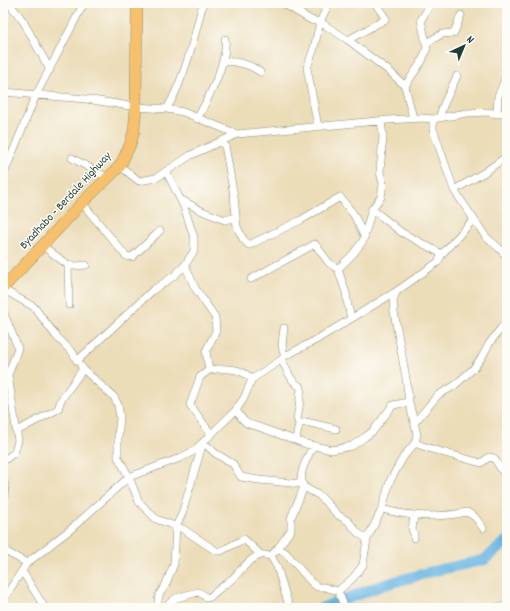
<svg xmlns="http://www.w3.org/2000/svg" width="510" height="611" viewBox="0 0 510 611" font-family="Dekko,sans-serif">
<rect width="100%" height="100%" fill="#fdfcf7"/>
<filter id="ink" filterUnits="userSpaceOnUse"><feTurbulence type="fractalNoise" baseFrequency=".025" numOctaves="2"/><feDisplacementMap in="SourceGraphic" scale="8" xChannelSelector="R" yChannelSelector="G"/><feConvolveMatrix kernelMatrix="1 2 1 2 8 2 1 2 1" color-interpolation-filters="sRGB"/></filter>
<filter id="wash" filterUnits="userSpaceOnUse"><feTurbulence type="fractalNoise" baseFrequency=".012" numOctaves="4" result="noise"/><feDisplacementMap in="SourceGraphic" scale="16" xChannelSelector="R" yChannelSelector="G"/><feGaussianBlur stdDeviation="0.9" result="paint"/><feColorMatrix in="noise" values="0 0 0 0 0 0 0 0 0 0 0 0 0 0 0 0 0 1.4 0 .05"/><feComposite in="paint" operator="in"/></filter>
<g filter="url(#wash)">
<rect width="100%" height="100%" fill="#ecddb9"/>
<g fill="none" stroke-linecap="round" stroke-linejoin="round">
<path stroke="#69b5e2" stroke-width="11" d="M322,608L383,585L434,571L484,560L507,541"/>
</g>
</g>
<g filter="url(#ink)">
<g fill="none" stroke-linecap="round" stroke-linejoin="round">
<defs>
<path id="minor" d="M9,3L23,21L50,70
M283,3L311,20L320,22L348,40L389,71L405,86L413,118
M348,40L386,19L375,3
M426,43L442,34L454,33L461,15
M223,61C237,62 248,63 260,72
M405,86L422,61L427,48L421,20L431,3
M3,92L86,99L136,107L167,109L183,112L237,134
M167,109C185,77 194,39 203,3
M497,114L498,96L507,75
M439,118L443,106L457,76
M197,119C208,99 228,62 225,39
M433,119V129L454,190L486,237L499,248L507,257
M318,127L307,68L314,48L320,22L329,3
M224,140L234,196L237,227L243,239L249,245L301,220L340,197L354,215L364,236
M72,158L108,178
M120,166L139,181L156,178L191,155L237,134L388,120L422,118L433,119L467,113L488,112L497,114L507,113
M3,176L36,95L84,3
M454,190L485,172L507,156
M182,200L202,211L225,220L236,217
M82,203L126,256L132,257L160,231
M372,209L401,232L442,254
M43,246L68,265L69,305
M68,265L76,266L86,265
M185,265L195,288L215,317L216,331L206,351L209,370L200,377L190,405L211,434
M338,269L353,254L363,241L372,209L381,197L383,184L380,172L383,136L381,121
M251,279L315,244L329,263L338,269L346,293L348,306L351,318
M3,292L6,291L34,307L56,336L73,353L77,361L153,290L174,276L185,265L194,251V237L184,207L166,171
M3,311L18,348L8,375L18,441L14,453L3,461
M284,328C283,338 280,347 285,356
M281,360C288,370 290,382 301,387L299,408L297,418L299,424L296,439
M83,369L114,397L118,405L120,418L118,436V457L129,477L139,502L156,519L183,529L216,551H221L244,539L261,555
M209,370C225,368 240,367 252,379
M236,410C242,419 245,425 256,426L306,444L332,450L352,446L365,437L373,431L393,405L409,402
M415,422L438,395L454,386L473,369L482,357L489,344L501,328L507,322
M299,424L306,422L336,429
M17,431L58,409L61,400L83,369L81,366
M415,443C436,452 459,456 481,463L489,457L494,458L507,479
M313,446C308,457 296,475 304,487L291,518V530L278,548L286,553L312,583L318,587H324L338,591L345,608
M3,480L5,485L3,513
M304,487L320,496L338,515L348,521L358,533L367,539
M382,509C410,517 439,518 467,512L475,517L483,528
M414,515L412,530L414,534V538
M3,550L27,563
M271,556L277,567L289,606
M22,571L45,608
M338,591L353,578L363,565L367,539L382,509L390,481L404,456L415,443L417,434L409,402L406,378L394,312L393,299L397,291
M3,600L27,563L71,529L129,477L180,458L194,451L236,410L244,398L252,379L281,360L285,356L314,341L397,291L438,262L442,254L474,219
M157,608L159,595L165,586L174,564L176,526L182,514L203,442L215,453L233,464L241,477L259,480L302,484
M164,608L176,598L198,592L202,594L207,598L210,597C217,590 225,585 232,579C240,572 250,557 261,555C264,554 268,556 271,556L278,548
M494,608L507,606"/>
<path id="primary" d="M3,288L82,203L120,166L130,145L134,131L136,107L137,3"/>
</defs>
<use href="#minor" stroke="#868d76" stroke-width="8"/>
<use href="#primary" stroke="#868d76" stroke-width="12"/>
<use href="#minor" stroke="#fff" stroke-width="7"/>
<use href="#primary" stroke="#f7c06c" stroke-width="11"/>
</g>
</g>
<g text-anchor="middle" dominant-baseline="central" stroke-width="3" stroke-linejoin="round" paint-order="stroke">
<g font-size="12" fill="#1f3d34" stroke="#fdfcf7">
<text transform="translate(66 201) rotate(-47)">Byadhabo - Berdale Highway</text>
</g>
</g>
<rect width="510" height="611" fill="none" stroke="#fdfcf7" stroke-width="16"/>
<g transform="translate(464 46) rotate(44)" stroke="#fdfcf7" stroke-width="3" paint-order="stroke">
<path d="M0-3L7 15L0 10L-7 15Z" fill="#1f3d34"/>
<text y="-6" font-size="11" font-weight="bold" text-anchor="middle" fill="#1f3d34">N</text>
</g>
</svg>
